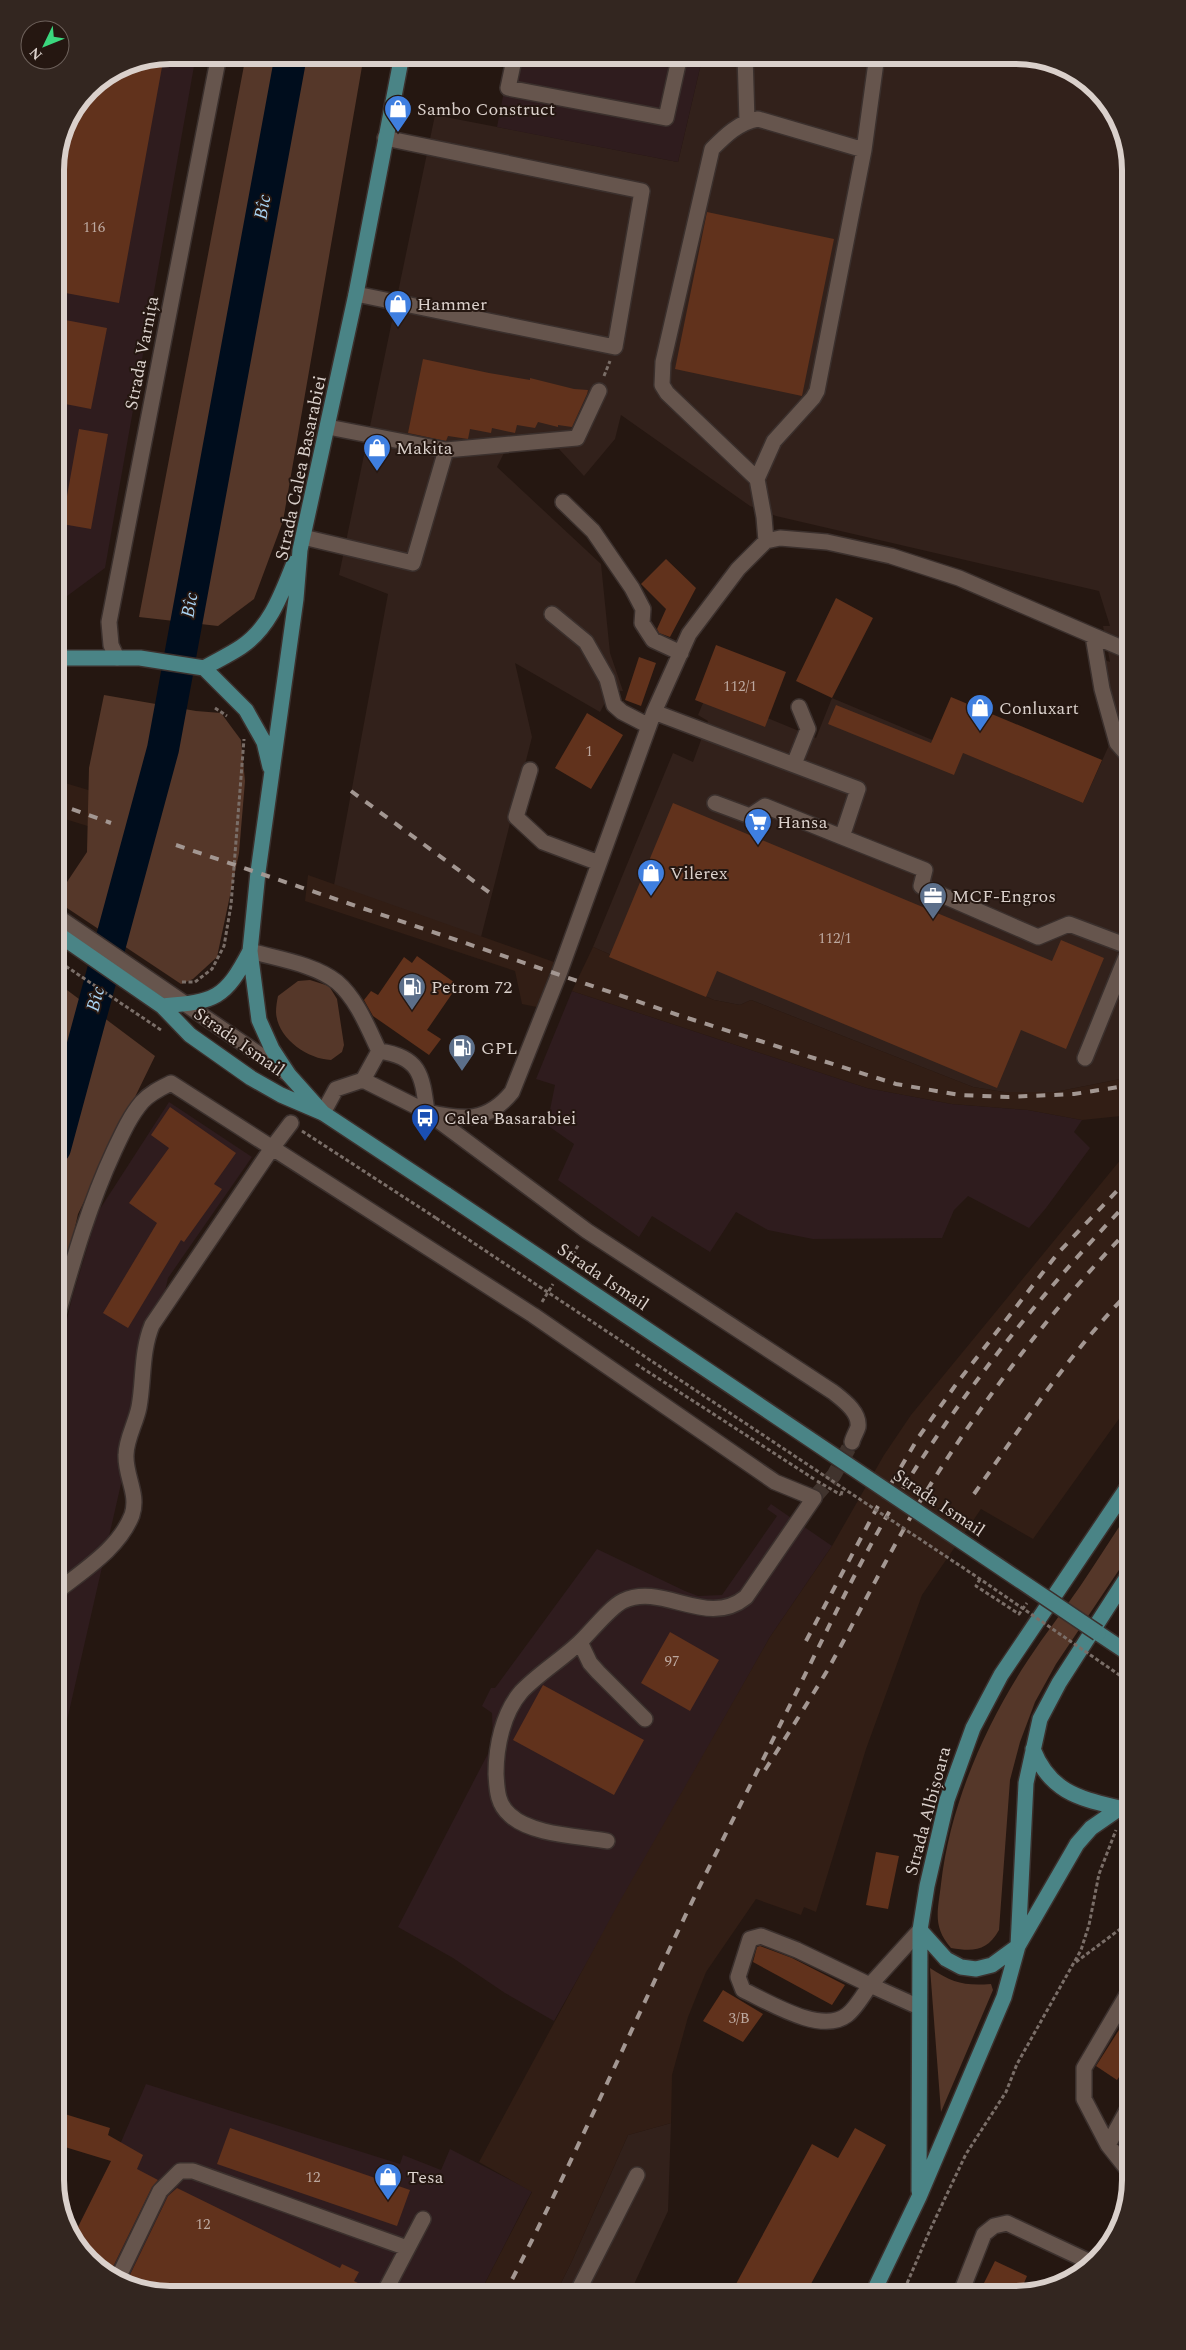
<svg xmlns="http://www.w3.org/2000/svg" width="1186" height="2350" viewBox="0 0 1186 2350" font-family="Spectral,serif">
<rect width="100%" height="100%" fill="#251711"/>
<path fill="#32211b" d="M703,55H1024L1086,79L1122,126L1131,170V1077L1055,1092H1004L973,1087L751,1000L740,1005L714,1000L593,947L673,753L693,762L708,721L698,715L703,703L717,697L816,738L832,698L1083,803L1110,743L1093,655L1110,662L1103,626H1110L1099,591L776,516L750,506L621,415L615,439L584,476L559,449L505,451L497,467L601,564L610,653L623,691L607,690L608,697L600,712L515,663L532,737L481,937L334,885L388,594L339,575L435,115L678,162Z
M671,2123L668,2211L629,2295H555L571,2263L628,2135Z"/>
<path fill="#2f1c1e" d="M170,55H196L105,568L55,605V162L64,125L89,88L126,64Z
M511,55H703L678,162L497,127Z
M572,991L867,1088L952,1104L1028,1110L1082,1120L1074,1132L1090,1148L1046,1208L1029,1228L968,1196L954,1210L942,1238L813,1239L768,1230L736,1212L710,1252L652,1216L639,1237L558,1180L574,1144L547,1125L555,1085L536,1079Z
M169,1102L252,1157L168,1278L63,1738L55,1736V1371L72,1298L98,1212Z
M771,1504L832,1546L770,1637L554,2021L505,1993L453,1958L398,1927L493,1744L492,1713L482,1706L491,1688H495L597,1549L685,1591L698,1596L722,1595L777,1516L767,1509Z
M146,2084L400,2164L403,2155L441,2170L450,2149L532,2191L479,2295H162L100,2271L73,2237L121,2142Z"/>
<path fill="#321e15" d="M55,780L115,798L104,831L55,816Z
M308,875L554,962L537,1007L522,1004L515,971L305,901Z
M593,947L714,1000L740,1005L751,1000L973,1087L1004,1092H1055L1131,1077V1115L1082,1120L1028,1110L952,1104L867,1088L572,991Z
M1131,1147V1402L1033,1539L981,1509L922,1595L866,1749L816,1912L804,1907L801,1915L756,1899L706,1972L688,2017L672,2075L671,2123L628,2135L571,2263L555,2295H479L532,2192L479,2162L616,1908L770,1637L832,1546L884,1455L911,1415Z"/>
<path fill="#553729" d="M246,55H364L283,521L254,599L218,626L139,617Z
M104,695L196,711L221,713L241,740L245,781L239,853L217,957L193,979L181,984L55,900L87,852L89,768Z
M310,980L329,986L337,999L344,1045L342,1052L331,1060C307,1059 277,1038 276,1012C276,1006 277,1001 278,996L298,981Z
M55,981L155,1056L78,1214L55,1317Z
M1131,1509V1552L1056,1664L1035,1702L1020,1742L1010,1780L999,1930C987,1951 974,1952 951,1948C932,1926 938,1911 941,1884C950,1805 985,1725 1028,1660C1045,1634 1064,1610 1081,1585C1098,1560 1114,1534 1131,1509Z
M930,1968C953,1983 964,1986 991,1984L993,1990L941,2112Z"/>
<g fill="none" stroke-linecap="round" stroke-linejoin="round">
<path stroke="#000d1d" stroke-width="32" d="M55,1148L163,749L291,55"/>
</g>
<path fill="#61321c" d="M164,56L119,303L55,291V162L64,125L89,88L126,64Z
M707,212L834,239L802,396L675,369Z
M55,318L107,328L91,409L55,402Z
M423,359L489,373L530,380V378L574,389L588,390L587,394L572,427L558,425V427L538,422L535,428L517,425L515,433L492,428L491,433L470,429L468,439L448,436L446,441L413,434L408,433Z
M79,429L108,434L91,529L62,524Z
M666,559L696,588L670,637L659,633L657,629L666,609L641,584Z
M836,598L873,618L832,698L796,681Z
M716,645L786,672L765,727L695,700Z
M639,657L656,663L641,706L625,700Z
M951,697L1102,760L1083,803L963,753L954,775L828,724L836,705L931,743Z
M587,713L623,735L591,789L555,768Z
M673,803L1052,961L1061,940L1104,958L1066,1049L1021,1030L997,1088L717,971L706,997L609,957Z
M417,956L458,985L427,1030L441,1039L429,1055L373,1016L364,1000L371,991L378,995L404,957L412,963Z
M170,1107L236,1153L214,1184L222,1189L184,1242L181,1240L128,1328L103,1313L157,1223L129,1203L169,1148L151,1135Z
M670,1632L719,1660L690,1711L641,1683Z
M543,1685L644,1740L614,1795L513,1740Z
M876,1852L899,1856L888,1909L866,1905Z
M760,1946L792,1958L845,1985L832,2005L753,1962L757,1947Z
M723,1990L763,2014L743,2042L703,2021Z
M1131,2011V2059L1117,2080L1096,2066Z
M55,2111L110,2128L108,2135L143,2155L137,2169L158,2180L152,2187L109,2275L100,2271L73,2237L111,2161L55,2144Z
M230,2128L410,2190L397,2226L217,2164Z
M855,2128L886,2145L805,2295H730L812,2144L838,2158Z
M177,2188L340,2268L342,2264L359,2272L354,2281L374,2291V2295H162L127,2281L168,2196Z
M995,2261L1027,2276L1019,2295H978Z"/>
<g fill="none" stroke-linecap="round" stroke-linejoin="round">
<path stroke="#40332d" stroke-width="15" stroke-dasharray="15 8" stroke-linecap="butt" d="M814,1498L834,1475L852,1442"/>
<defs>
<path id="minor" d="M515,55L508,88L666,118L680,55
M745,55L747,121
M356,294L615,347L642,191L385,138
M446,450L577,438L599,391
M757,479L667,393L662,385L663,362L712,149C725,136 739,122 758,119L864,150
M563,502L593,531L632,588L643,609L642,623L653,640L681,653
M303,537L413,563L446,450L328,427
M766,541L764,517L757,479L774,441L813,398L817,391L864,150L877,55
M552,614L586,642L607,679L614,705L622,712L649,726
M1093,636L1102,689L1117,743L1131,759
M117,658L111,645L109,622L219,55
M654,712L858,789L842,837L925,870L921,886L1038,937L1069,924L1130,947L1085,1058
M794,764L808,729L799,707
M530,770L516,817L543,842L599,863
M715,803L750,816L765,806L842,837
M55,915L288,1074
M250,951C278,959 314,964 337,982C357,999 368,1028 379,1051
M363,1080L379,1051C420,1057 422,1074 427,1112C463,1120 487,1123 512,1092L559,974L654,712L689,634L738,569L766,541L780,538L827,542L891,556L959,578L1131,652
M323,1113L336,1089L363,1080L427,1112L587,1231L833,1392C843,1400 860,1412 858,1427C857,1431 853,1437 852,1442
M55,1324C72,1265 88,1207 114,1151C122,1134 130,1116 142,1102C150,1093 161,1088 171,1083L533,1315L775,1482L814,1498L746,1597C707,1629 663,1582 623,1601C610,1607 590,1633 579,1643C561,1660 538,1674 521,1692C503,1713 496,1746 496,1774C497,1789 497,1804 510,1815C531,1835 580,1836 607,1841
M55,1593C82,1571 119,1549 132,1515C139,1494 125,1476 126,1455C126,1439 136,1423 139,1407C144,1380 141,1352 152,1325L272,1148L291,1123
M580,1642L590,1663L598,1672L645,1719
M761,1936L797,1950L870,1985C864,1994 856,2008 847,2015C821,2035 769,2002 743,1990L738,1977L750,1939Z
M919,2007L870,1985L920,1930
M1108,2145L1131,2103
M1131,2174L1108,2145L1084,2099V2068L1131,1988
M118,2278L160,2191L180,2171H193L407,2248
M383,2295L423,2219
M576,2295L637,2175
M960,2295L984,2234L994,2226L1007,2223L1090,2262"/>
<path id="major" d="M55,658H140L204,668L246,710L264,742L270,767
M204,668C216,661 229,655 241,647C270,628 282,593 294,563
M55,932L162,1006L190,1035L251,1078L281,1095L323,1113L447,1195
M162,1006C215,1002 225,999 250,951
M323,1113L289,1075L272,1049L259,1020L250,951L258,872L296,599L300,550L356,294L402,55
M1098,1633L1131,1655
M1033,1749C1052,1797 1086,1799 1131,1811
M920,1930L946,1959L961,1967L976,1969L992,1965L1018,1946L1077,1844L1091,1828L1120,1808
M919,2191L920,1930L927,1886L947,1800L973,1728L1001,1675L1131,1482
M872,2295L919,2197L1004,1997L1018,1946L1026,1783L1040,1719L1059,1683L1131,1571"/>
</defs>
<use href="#minor" stroke="#3b302d" stroke-width="18"/>
<use href="#major" stroke="#3b302d" stroke-width="18"/>
<path stroke="#7a6e68" stroke-width="3" stroke-dasharray="4 2.5" stroke-linecap="butt" d="M604,376L610,361
M215,708L227,716
M55,959L161,1030
M182,982H195L212,969L224,946L231,905L244,739
M302,1131L436,1218
M569,1260L579,1244
M542,1302L553,1284
M636,1364L814,1479
M1123,1468L1131,1457
M841,1495L843,1488
M980,1579L976,1586L1019,1614L1027,1603
M1076,1962L1131,1921
M902,2295L930,2230L966,2154L1006,2092L1017,2064L1081,1950L1089,1925L1099,1874L1116,1830"/>
<use href="#minor" stroke="#66554d" stroke-width="15"/>
<use href="#major" stroke="#4a8486" stroke-width="15"/>
<path stroke="#a39792" stroke-width="4" stroke-dasharray="9 9" stroke-linecap="butt" d="M351,791L490,893
M55,803L111,823
M176,845L678,1015L896,1084L960,1095L1008,1097L1074,1094L1131,1085
M974,1494C1024,1423 1070,1352 1131,1290
M806,1641L878,1506L918,1438L957,1383L1058,1253L1131,1176
M765,1770C786,1737 807,1704 827,1671C863,1607 894,1541 934,1479C991,1389 1057,1303 1131,1227
M504,2295C563,2182 615,2065 669,1950C705,1873 745,1797 782,1721C827,1632 868,1540 923,1457C984,1365 1055,1278 1131,1199"/>
<defs>
<path id="major-bridge" d="M447,1195L1098,1633"/>
</defs>
<use href="#major-bridge" stroke="#3b302d" stroke-width="18" stroke-linecap="butt"/>
<path stroke="#7a6e68" stroke-width="3" stroke-dasharray="4 2.5" stroke-linecap="butt" d="M436,1218L980,1579L1131,1683
M817,1481L841,1495"/>
<use href="#major-bridge" stroke="#4a8486" stroke-width="15"/>
</g>
<defs>
<symbol id="shop-pin" viewBox="-11 -11 22 30"><path d="M0 17L-7.5 6A9.5 9.5 0 1 1 7.5 6Z" fill="#3f7fe0" stroke="#251711"/><path d="M-5-2.5h2.3a2.7 3.5 0 0 1 5.4 0H5L5.5 6h-11ZM-1.5-2.5h3a1.5 2.3 0 0 0-3 0Z" fill="#fff"/></symbol>
<symbol id="supermarket-pin" viewBox="-11 -11 22 30"><path d="M0 17L-7.5 6A9.5 9.5 0 1 1 7.5 6Z" fill="#3f7fe0" stroke="#251711"/><path d="M-6-5.5h2.5l.6 2H6L4.5 2H-2.5L-4.4-4H-6ZM-1.5 3.2a1.3 1.3 0 1 0 .1 0ZM3 3.2a1.3 1.3 0 1 0 .1 0Z" fill="#fff"/></symbol>
<symbol id="office-pin" viewBox="-11 -11 22 30"><path d="M0 17L-7.5 6A9.5 9.5 0 1 1 7.5 6Z" fill="#5c6f8a" stroke="#251711"/><path d="M-6-3h4V-5.5h4V-3h4V5H-6ZM-1-4.5V-3h2v-1.5ZM-6 0V1H6V0Z" fill="#fff"/></symbol>
<symbol id="fuel-pin" viewBox="-11 -11 22 30"><path d="M0 17L-7.5 6A9.5 9.5 0 1 1 7.5 6Z" fill="#5c6f8a" stroke="#251711"/><path d="M-5.5-6h7V0h2V4h1.3V-2.5L3-4.5l.8-.8L6-3V5H2.5V1h-1V6h-7ZM-4.2-4.7v3.2H.2V-4.7Z" fill="#fff"/></symbol>
<symbol id="bus-pin" viewBox="-11 -11 22 30"><path d="M0 17L-7.5 6A9.5 9.5 0 1 1 7.5 6Z" fill="#1a4fb4" stroke="#251711"/><path d="M-5-6H5V4H4V6H2V4H-2V6H-4V4H-5ZM-3.5-4V0h7V-4ZM-3.5 1.2v1.5H-2V1.2ZM2 1.2v1.5H3.5V1.2Z" fill="#fff"/></symbol>
</defs>
<g fill-rule="evenodd">
<use href="#shop-pin" x="382" y="93" width="32" height="43"/>
<use href="#shop-pin" x="382" y="288" width="32" height="43"/>
<use href="#shop-pin" x="361" y="432" width="32" height="43"/>
<use href="#shop-pin" x="964" y="692" width="32" height="43"/>
<use href="#supermarket-pin" x="742" y="806" width="32" height="43"/>
<use href="#shop-pin" x="635" y="857" width="32" height="43"/>
<use href="#office-pin" x="917" y="880" width="32" height="43"/>
<use href="#fuel-pin" x="396" y="971" width="32" height="43"/>
<use href="#fuel-pin" x="446" y="1032" width="32" height="43"/>
<use href="#bus-pin" x="409" y="1102" width="32" height="43"/>
<use href="#shop-pin" x="372" y="2161" width="32" height="43"/>
</g>
<g text-anchor="middle" dominant-baseline="central" stroke-width="4" stroke-linejoin="round" paint-order="stroke">
<g font-size="15" fill="#bca89f">
<text x="94" y="227">116</text>
<text x="740" y="686">112/1</text>
<text x="589" y="751">1</text>
<text x="835" y="938">112/1</text>
<text x="672" y="1661">97</text>
<text x="739" y="2018">3/B</text>
<text x="313" y="2177">12</text>
<text x="203" y="2224">12</text>
</g>
<g font-size="18" fill="#dad0cb" stroke="#251711" text-anchor="start">
<text x="417" y="109">Sambo Construct</text>
<text x="417" y="304">Hammer</text>
<text x="396" y="448">Makita</text>
<text x="999" y="708">Conluxart</text>
<text x="777" y="822">Hansa</text>
<text x="670" y="873">Vilerex</text>
<text x="952" y="896">MCF-Engros</text>
<text x="431" y="987">Petrom 72</text>
<text x="481" y="1048">GPL</text>
<text x="444" y="1118">Calea Basarabiei</text>
<text x="407" y="2177">Tesa</text>
</g>
<g font-size="18" fill="#dad0cb" stroke="#251711">
<text transform="translate(142 353) rotate(-79)">Strada Varnița</text>
<text transform="translate(301 468) rotate(-78)">Strada Calea Basarabiei</text>
<text transform="translate(239 1042) rotate(35)">Strada Ismail</text>
<text transform="translate(603 1277) rotate(34)">Strada Ismail</text>
<text transform="translate(939 1503) rotate(34)">Strada Ismail</text>
<text transform="translate(928 1811) rotate(-75)">Strada Albișoara</text>
</g>
<g font-size="19" font-style="italic" fill="#a9d3f3" stroke="#251711">
<text transform="translate(263 207) rotate(-80)">Bîc</text>
<text transform="translate(190 605) rotate(-80)">Bîc</text>
<text transform="translate(96 999) rotate(-75)">Bîc</text>
</g>
</g>
<path d="M0 0H1186V2350H0ZM170 64H1016A106 106 0 0 1 1122 170V2180A106 106 0 0 1 1016 2286H170A106 106 0 0 1 64 2180V170A106 106 0 0 1 170 64Z" fill="#332620" fill-rule="evenodd"/>
<path fill="none" stroke="#dad0cb" stroke-width="6" d="M170 64H1016A106 106 0 0 1 1122 170V2180A106 106 0 0 1 1016 2286H170A106 106 0 0 1 64 2180V170A106 106 0 0 1 170 64Z"/>
<g transform="translate(45 45) rotate(227)"><circle r="24" fill="#251711" stroke="#6d615b"/>
<path d="M0-4L9 19L0 12L-9 19Z" fill="#3bd77e"/>
<text y="-8" font-size="14" font-weight="bold" text-anchor="middle" fill="#dad0cb">N</text>
</g>
</svg>
